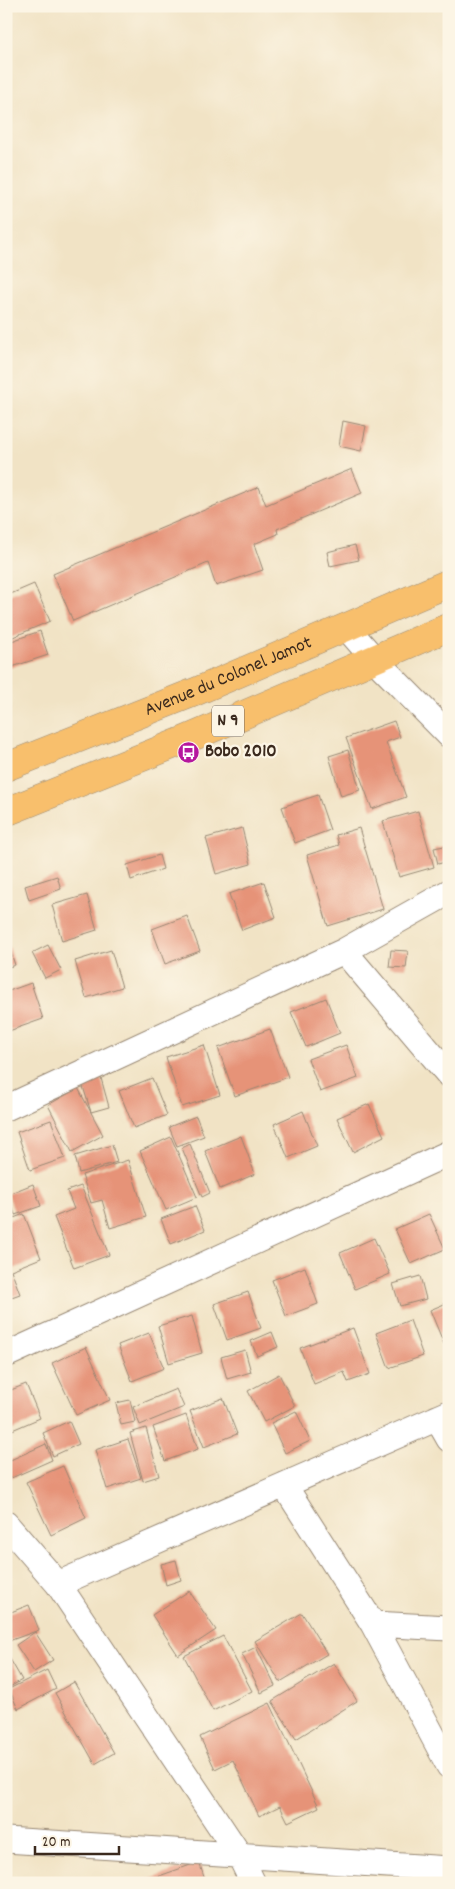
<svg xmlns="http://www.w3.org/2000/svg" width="455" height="1889" viewBox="0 0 455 1889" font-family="Dekko,sans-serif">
<rect width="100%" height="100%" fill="#fcf5e5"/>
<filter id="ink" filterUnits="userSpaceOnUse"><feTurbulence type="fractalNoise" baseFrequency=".02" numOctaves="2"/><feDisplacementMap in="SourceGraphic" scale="10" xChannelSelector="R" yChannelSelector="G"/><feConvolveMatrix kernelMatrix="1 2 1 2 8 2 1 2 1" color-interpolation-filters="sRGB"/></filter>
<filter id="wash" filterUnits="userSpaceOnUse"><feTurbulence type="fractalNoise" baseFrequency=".0096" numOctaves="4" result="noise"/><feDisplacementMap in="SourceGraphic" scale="20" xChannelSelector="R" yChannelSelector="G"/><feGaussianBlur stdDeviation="1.12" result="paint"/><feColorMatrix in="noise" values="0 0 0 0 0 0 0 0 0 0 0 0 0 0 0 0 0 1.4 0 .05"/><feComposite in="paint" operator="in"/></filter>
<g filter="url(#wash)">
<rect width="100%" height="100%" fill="#f1e3c5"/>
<g id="blocks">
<path fill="#e69378" d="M343,421L366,426L361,451L339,446Z
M352,469L362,493L277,529L278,534L254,544L263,570L216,586L208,563L73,621L53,574L259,487L266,505Z
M355,545L359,560L330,566L327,552Z
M34,584L50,621L6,640V596Z
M40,631L48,655L6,669V643Z
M394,721L400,737L386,742L406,797L372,809L346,738Z
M348,750L360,790L341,796L329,756Z
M318,795L330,830L295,843L282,807Z
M418,811L434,867L399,877L383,821Z
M242,828L251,864L216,874L206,838Z
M359,828L383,909L328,926L307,855L339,845L336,835Z
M449,845V861L438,864L434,848Z
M159,855L163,869L131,880L127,865Z
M57,876L61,889L29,900L25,886Z
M264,882L276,917L242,930L229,894Z
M87,895L97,930L62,941L52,905Z
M187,916L200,951L165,964L152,929Z
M6,938L15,965L6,968Z
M48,945L61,970L45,978L32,953Z
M111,950L122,987L86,998L75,961Z
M391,950L408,951L406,968L389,967Z
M31,983L43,1019L6,1032V992Z
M326,998L340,1033L306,1047L291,1012Z
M270,1029L288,1077L235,1096L218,1048Z
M204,1045L220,1095L182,1107L166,1057Z
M346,1045L358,1078L320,1092L308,1059Z
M99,1071L109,1107L91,1112L80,1077Z
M152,1078L167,1115L134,1128L119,1091Z
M78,1088L103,1135L72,1152L48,1105Z
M369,1104L384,1136L353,1152L337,1118Z
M303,1111L317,1146L288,1158L274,1124Z
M196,1116L204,1136L177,1146L169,1127Z
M51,1120L65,1158L30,1170L17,1132Z
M241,1136L255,1174L220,1189L205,1151Z
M171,1137L197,1197L166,1210L140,1151Z
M190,1144L210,1193L202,1197L182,1148Z
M112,1145L117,1162L79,1173L75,1156Z
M128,1160L146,1217L110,1228L102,1200L91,1203L82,1175Z
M33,1184L41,1206L15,1215L8,1194Z
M81,1186L109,1255L74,1268L54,1217L74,1209L67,1191Z
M195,1206L205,1230L171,1244L161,1219Z
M24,1214L41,1258L11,1270L20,1294L6,1299V1221Z
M429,1214L445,1249L411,1264L395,1229Z
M374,1238L390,1274L355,1289L340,1253Z
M305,1267L318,1304L286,1316L272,1280Z
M420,1276L426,1299L400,1306L393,1284Z
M248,1292L261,1328L227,1340L214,1304Z
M449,1302V1342L444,1344L430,1310Z
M192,1316L202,1353L169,1363L158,1326Z
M410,1320L423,1356L389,1368L376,1333Z
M353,1328L370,1374L348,1382L344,1372L314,1384L300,1348Z
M272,1332L278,1347L257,1356L251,1341Z
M149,1333L164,1368L132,1381L118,1345Z
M86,1347L110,1400L76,1415L52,1363Z
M245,1350L251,1372L227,1379L221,1357Z
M279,1374L295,1406L264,1422L248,1391Z
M26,1384L40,1418L10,1431L6,1422V1392Z
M176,1389L184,1407L140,1425L133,1407Z
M223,1398L237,1434L204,1447L190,1411Z
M130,1400L135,1422L121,1425L116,1403Z
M296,1411L310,1441L285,1453L271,1423Z
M186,1415L198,1449L165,1461L153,1427Z
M69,1421L79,1444L53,1456L43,1433Z
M146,1428L159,1476L143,1481L130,1433Z
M128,1439L141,1478L107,1489L95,1450Z
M46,1444L52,1460L9,1479L6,1472V1462Z
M63,1466L86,1518L51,1535L26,1482Z
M176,1560L181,1580L166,1585L161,1564Z
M189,1591L216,1630L178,1655L152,1615Z
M29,1605L39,1630L6,1642V1614Z
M302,1613L327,1654L280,1682L255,1641Z
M35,1632L53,1660L34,1672L16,1645Z
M223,1636L252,1691L213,1711L184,1656Z
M256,1647L275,1686L261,1693L242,1654Z
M6,1652L22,1680L6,1689Z
M334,1663L357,1701L296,1739L272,1701Z
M47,1670L56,1689L18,1709L9,1689Z
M74,1682L114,1753L95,1764L55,1693Z
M270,1703L319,1807L288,1822L280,1806L259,1816L233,1760L215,1769L200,1737Z
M199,1862L206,1883H142V1882Z"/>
</g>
</g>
<g filter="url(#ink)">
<use href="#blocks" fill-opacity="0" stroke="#968672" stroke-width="1"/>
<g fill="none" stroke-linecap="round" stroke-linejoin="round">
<defs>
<path id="minor" d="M346,627L374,659L449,735
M344,951L449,1075
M6,1108L344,951L449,892
M6,1355L449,1153
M437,1418L449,1439
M284,1485L373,1624L449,1766
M6,1524L58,1584L240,1856L253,1883
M58,1584L449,1413
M373,1624L449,1628
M6,1840L449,1869"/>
<g id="primary">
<path id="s1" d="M6,767L195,692L449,583"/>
<path d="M6,812L185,740L449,627"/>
</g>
</defs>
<use href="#minor" stroke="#968672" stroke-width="27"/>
<use href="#primary" stroke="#968672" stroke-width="29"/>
<use href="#minor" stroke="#fff" stroke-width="25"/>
<use href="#primary" stroke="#f8bf6c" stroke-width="28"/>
</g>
</g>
<defs>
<symbol id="bus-disc" viewBox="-11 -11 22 22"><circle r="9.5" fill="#b5179e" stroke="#fcf5e5"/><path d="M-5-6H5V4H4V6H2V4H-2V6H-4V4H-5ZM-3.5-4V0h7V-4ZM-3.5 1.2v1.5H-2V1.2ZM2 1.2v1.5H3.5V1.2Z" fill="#fff"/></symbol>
</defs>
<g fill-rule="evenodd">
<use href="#bus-disc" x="176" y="740" width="25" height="25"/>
</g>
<g text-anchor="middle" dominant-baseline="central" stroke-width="4.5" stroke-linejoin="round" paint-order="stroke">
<rect fill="#fcf5e5" stroke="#75675a" stroke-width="1" x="212" y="705.5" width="32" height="31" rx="4"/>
<g font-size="18" font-weight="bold" fill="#3b2a1e">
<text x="228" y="721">N 9</text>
</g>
<g font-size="19" fill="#3b2a1e" stroke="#fcf5e5">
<text stroke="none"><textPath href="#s1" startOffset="240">Avenue du Colonel Jamot</textPath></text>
</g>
<g font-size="19" font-weight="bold" fill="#3b2a1e" stroke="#fcf5e5" text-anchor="start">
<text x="205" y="752">Bobo 2010</text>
</g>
</g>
<rect width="455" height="1889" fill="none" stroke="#fcf5e5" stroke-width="25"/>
<path d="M35 1846v8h84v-8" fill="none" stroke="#3b2a1e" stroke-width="2.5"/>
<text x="42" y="1846" font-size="15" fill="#3b2a1e" stroke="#fcf5e5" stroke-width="4" paint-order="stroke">20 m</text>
</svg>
